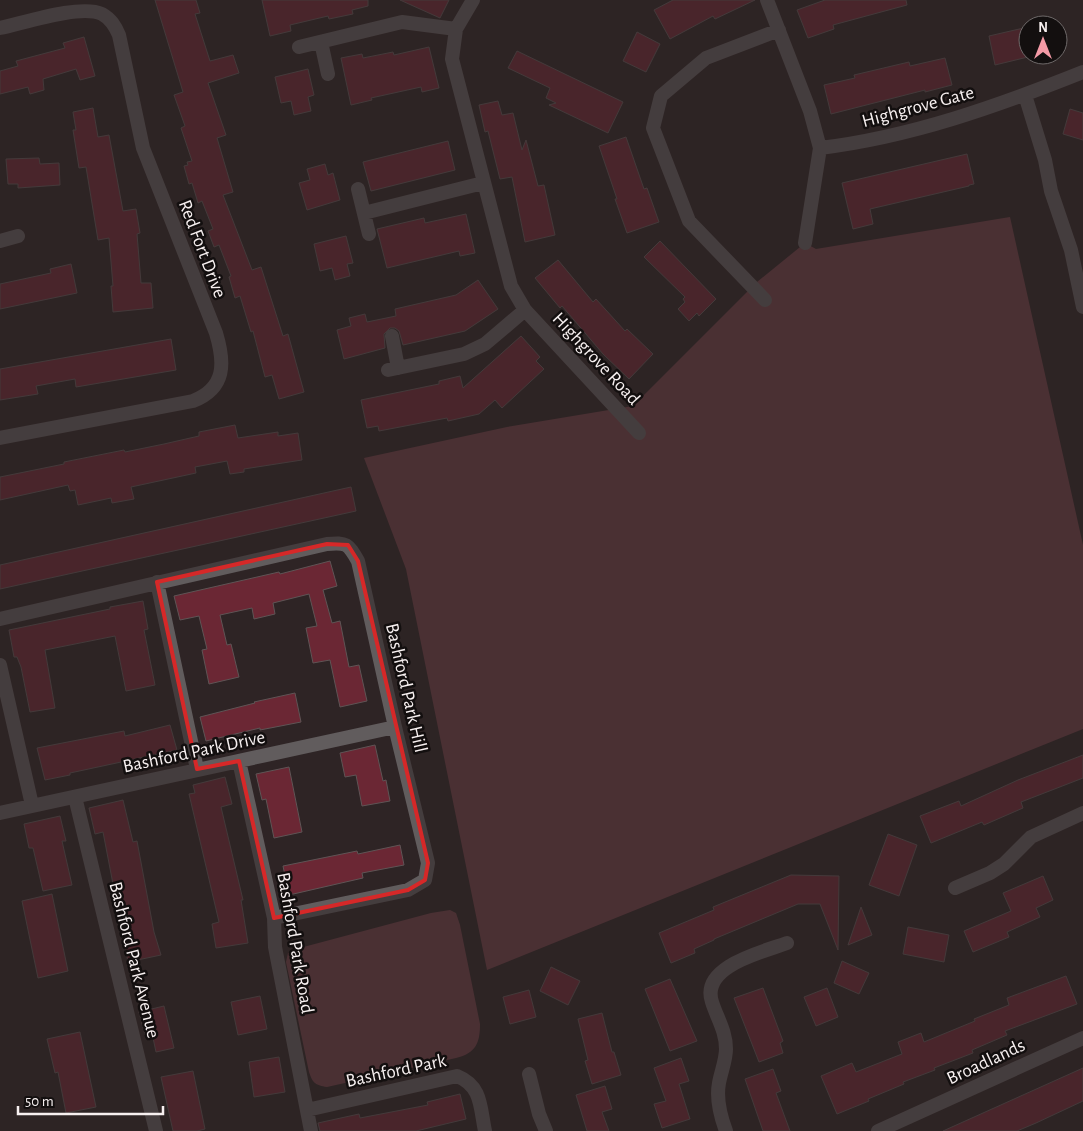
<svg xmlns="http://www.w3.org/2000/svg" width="1083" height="1131" viewBox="0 0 1083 1131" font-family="'Alegreya Sans',sans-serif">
<rect width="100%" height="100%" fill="#2e2425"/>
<path fill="#6e3f46" d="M1010,217L1083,545V729L487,970L406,569L364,458L507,427L633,406L757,282L805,243L816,249Z
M450,910L456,913L460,925L480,1024C480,1043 476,1053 456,1058L327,1087C316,1085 313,1084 309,1072L286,962L288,953L296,949L431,913Z"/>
<path fill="#6b2734" stroke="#5f5455" d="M155,0H196L200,13L195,14L210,61L233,55L239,73L208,83L226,135L217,138L233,192L223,195L252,270L261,267L283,336L288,334L304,392L279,399L272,375L265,377L253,331L251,332L240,296L235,298L229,277L231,276L219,245L214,247L208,231L213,229L202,201L198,203L192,183L189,184L184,166L188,165L187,162L192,161L181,128L185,126L174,95L183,92Z
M262,0H368V6L352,10L353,14L329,19L328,16L290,25L291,31L270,36Z
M400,0H449L440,18Z
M673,0H755L715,19L713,16L670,39L654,10Z
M825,0H906L907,5L833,25L834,29L808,38L797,10Z
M1028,27V57L995,65L989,36Z
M637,32L660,44L646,72L623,61Z
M84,37L95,76L80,80L76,69L43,79L44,90L30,94L28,87L0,94V71L18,66L16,61L65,48L63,43Z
M429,47L439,88L422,92L421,87L371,98L372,100L351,105L341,58L362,54L363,58L393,52L394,55Z
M517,51L623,102L608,133L549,105L556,103L546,98L550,88L508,68Z
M945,58L952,85L925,92V90L831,114L824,85L855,78L854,75L909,62L910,66Z
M308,69L314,95L308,97L311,111L294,115L291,101L281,103L275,77Z
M498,101L502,115L513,113L522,150L526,140L538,186L544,185L555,235L525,242L512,177L500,179L488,131L485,132L479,105Z
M93,108L98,137L109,135L123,211L136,209L140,233L137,234L141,283H151L153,308L113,312L111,286H113L109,238L98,240L86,167L79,168L73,130H76L73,112Z
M1070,109L1083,113V140L1063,134Z
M626,137L644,189L647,188L659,222L627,233L615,199H617L599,146Z
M448,141L455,170L371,191L363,162Z
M967,154L974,184L969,185V186L870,209L873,224L853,229L842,183Z
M39,158L40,164L59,163L60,185L18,188V184H8L6,159Z
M325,164L328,175L333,173L340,200L307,210L299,183L310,180L307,169Z
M466,214L475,253L460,256L459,251L387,268L377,229L424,218L425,223Z
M346,236L353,263L347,264L350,276L335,280L332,268L320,271L314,244Z
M660,241L716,299L699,316L697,313L689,321L678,309L685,302L683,299L685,297L644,257Z
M558,260L593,302L596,299L625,331L627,329L653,354L629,379L603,354L562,306L560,308L535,278Z
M71,264L77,293L0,309V284L51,273L50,269Z
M478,280L498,309L465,331L403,345L399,331L395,328H390L384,334L385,348L344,359L337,330L351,326L349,318L365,314L367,322L396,316L395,309L456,295Z
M521,336L540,357L536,361L544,369L502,408L495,400L479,414L448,421L447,418L379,431L378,426L367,428L361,400L439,384V381L460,376L463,388Z
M171,339L176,370L76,387L75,379L36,386L38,394L0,400V369Z
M235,425L238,438L278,432V436L298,433L302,460L244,469V472L230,474L227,461L195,467L196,473L131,487L134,499L112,503L111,498L78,505L75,490L70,491L68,485L0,500V477L64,464V462L124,450L125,452L164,444L199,436V432Z
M351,487L356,511L0,589V565Z
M330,561L337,586L323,590L332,623L340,621L349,667L359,665L367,701L340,707L330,660L313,663L306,628L317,626L309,594L273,603L275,614L254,619L252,608L220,615L227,645L231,644L239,677L209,684L202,650L207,649L199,616L180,620L174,596L279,572L280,574Z
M143,601L148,629L144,630L155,685L126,691L115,636L45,650L55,708L30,712L21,667L17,657H14L9,630L110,609V607Z
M295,693L301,722L260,730V728L206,741L200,717L255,703L254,702Z
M170,725L177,750L70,773V775L45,780L37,748L124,731L125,736Z
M375,745L383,781L386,780L390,801L362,806L356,775L345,777L340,753Z
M1083,755V778L1021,802L1023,808L984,825L982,822L931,843L920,816L959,801L961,806L1018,780Z
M289,767L302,832L274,838L266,799L262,800L256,774Z
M225,777L232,804L221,807L243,900H241L248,943L216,948L212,924L219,922L189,794L195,793L193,785Z
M123,800L133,842L137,841L154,932L161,955L128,962L103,832L95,834L89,808Z
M60,816L66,841H62L72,885L43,891L33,848H29L24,824Z
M888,834L917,845L899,896L869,885Z
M400,845L404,865L362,873L363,878L289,895L283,866L357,851L358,854Z
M791,875L839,876L838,950L820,904H798L714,939V940L694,949L695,953L671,963L659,933L714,910L713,907Z
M1043,876L1053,900L1036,908L1040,917L1007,932L1009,937L973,952L964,931L1011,911L1003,893Z
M52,894L68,971L38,978L22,901Z
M861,907L872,935L848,945Z
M908,927L949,935L944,962L903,954Z
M842,961L869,973L859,994L834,983Z
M551,967L580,981L568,1005L540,991Z
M1066,976L1077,1004L1005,1031L1007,1035L972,1050L973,1053L934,1068L935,1070L903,1082L904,1084L868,1099L869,1101L837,1114L821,1076L852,1063L856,1072L902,1054L898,1042L921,1033L924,1042L975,1021L974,1019L1009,1005L1007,998Z
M670,979L697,1041L670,1051L645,989Z
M763,988L783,1041L780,1043L783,1053L759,1062L734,998Z
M827,988L838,1017L816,1026L804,997Z
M529,990L536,1017L510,1024L503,997Z
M260,996L267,1029L238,1035L231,1002Z
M164,1006L174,1048L156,1052L152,1033L145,1035L139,1012Z
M602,1013L612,1052H614L621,1075L592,1084L585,1061L588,1060L578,1019Z
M80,1032L96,1107L66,1113L58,1072L55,1073L47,1039Z
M279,1057L285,1092L254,1097L249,1062Z
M681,1058L689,1081L679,1084L690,1119L662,1128L654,1104L666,1101L654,1068Z
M1083,1068V1101L1036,1123L1017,1131H943Z
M773,1069L781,1091L776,1093L790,1131H763L745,1079Z
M193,1071L205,1129L197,1131H173L161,1077Z
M605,1086L612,1109L602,1112L609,1131H587L576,1095Z
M460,1094L466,1119L416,1131H320L318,1123L359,1114L360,1118L428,1105L427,1102Z"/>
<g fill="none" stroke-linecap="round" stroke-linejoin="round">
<path stroke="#615c5d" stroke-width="14" d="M473,0L456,29L452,59L511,286L525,310L639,433
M767,0L810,111L820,148L805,243
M0,28C24,23 80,4 102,14C111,19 115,26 119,35L143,148L216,333C225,363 226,388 193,401L0,438
M321,42L328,74
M299,47L402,22L456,29
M1025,95L1045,160L1051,191L1071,250L1083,307
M820,148C911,137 998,106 1083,72
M358,189L369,234
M364,213L483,183
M0,241L18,236
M765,300L689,221L653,128L661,96L706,58L779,30
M392,336L398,368
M388,370L464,354L485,344L525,310
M157,582L197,769
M0,619L327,544C347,542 348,544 358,561L395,727L428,863L425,880L408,890L274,918
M0,665L32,805
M239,761L274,918L275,947L311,1131
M75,797L156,1131
M0,813L395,727
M955,888L990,873L1004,864L1031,837L1083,813
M529,1074L539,1114L546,1131
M307,1110L457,1076C482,1086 480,1107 485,1131
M726,1131C720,1115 716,1099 719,1083C721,1072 726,1060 726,1049C726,1031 717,1018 712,1002C700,966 763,952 787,943
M878,1131L1083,1038"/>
</g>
<path d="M0 0H1083V1131H0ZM327,544L348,545L358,561L428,863L425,880L408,890L274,918L239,761L197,769L157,582Z" fill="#2e2425" fill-opacity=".55" fill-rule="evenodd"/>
<path fill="none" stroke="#d62828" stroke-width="4" stroke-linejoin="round" d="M327,544L348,545L358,561L428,863L425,880L408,890L274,918L239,761L197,769L157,582Z"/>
<g text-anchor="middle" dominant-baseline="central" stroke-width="5" stroke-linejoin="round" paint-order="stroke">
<g font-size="19" fill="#f7f0f0" stroke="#130f0f">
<text transform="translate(918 107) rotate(-15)">Highgrove Gate</text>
<text transform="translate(202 249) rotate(69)">Red Fort Drive</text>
<text transform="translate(596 359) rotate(47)">Highgrove Road</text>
<text transform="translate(406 688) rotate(77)">Bashford Park Hill</text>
<text transform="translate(194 752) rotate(-12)">Bashford Park Drive</text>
<text transform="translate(295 943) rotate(80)">Bashford Park Road</text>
<text transform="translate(134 960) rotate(76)">Bashford Park Avenue</text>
<text transform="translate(986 1062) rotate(-25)">Broadlands</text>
<text transform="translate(396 1071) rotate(-12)">Bashford Park</text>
</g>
</g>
<g transform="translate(1043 40)"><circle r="24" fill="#130f0f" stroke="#6e6969"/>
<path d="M0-4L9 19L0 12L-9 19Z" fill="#f49aa6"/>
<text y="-8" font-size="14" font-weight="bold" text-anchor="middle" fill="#f7f0f0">N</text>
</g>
<path d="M18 1106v8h145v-8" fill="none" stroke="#f7f0f0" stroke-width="2.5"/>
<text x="25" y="1106" font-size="15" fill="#f7f0f0" stroke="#130f0f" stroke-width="4" paint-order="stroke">50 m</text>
</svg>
